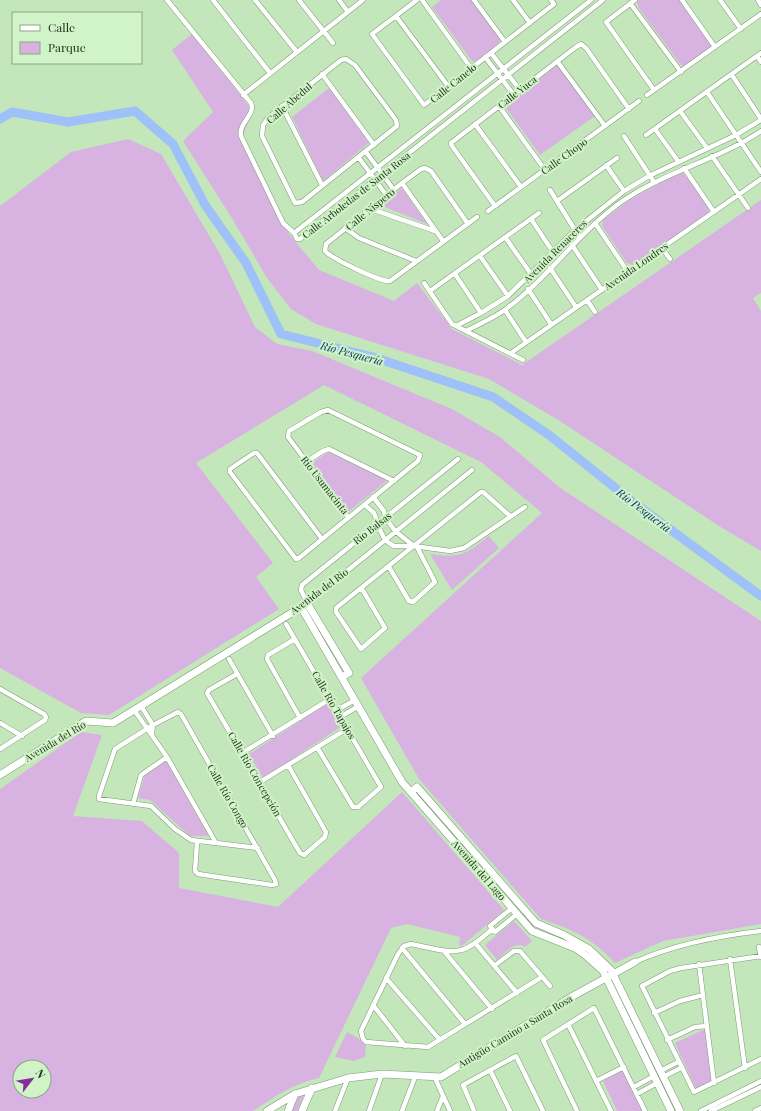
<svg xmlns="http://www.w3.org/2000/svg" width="761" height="1111" viewBox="0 0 761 1111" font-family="'Playfair Display',serif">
<rect width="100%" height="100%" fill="#c3e6ba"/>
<path fill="#d8b3e2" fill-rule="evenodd" d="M441,0H471L500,38V42L477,62L472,61L432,7Z
M639,0H681L712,43L710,48L685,66L681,65L638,7L637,1Z
M193,33L253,112L243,135L289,234L319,270L394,301L417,283L452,329L522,365L761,200V293L753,298L761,311V551L719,526L560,421L489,379L316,324L291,309L267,278L233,220L183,141L213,112L172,50Z
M556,66L559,67L595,116L540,155L506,108V105Z
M329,88L369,143L323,181L292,117Z
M128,139L161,154L220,254L255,327L277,344L312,351L452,409L500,437L559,487L761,621V924L663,941L615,963C591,937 573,930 541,919L419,779L361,678L542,513L481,462L324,385L196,463L273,563L256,577L279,609L109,715L81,713L0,668V206L71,152Z
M681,172L685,175L709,208L708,213L633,265L627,263L602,226L603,220L631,199Z
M402,188L427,224L380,205Z
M328,452L388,480L348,512L312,463Z
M489,536L499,548L452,590L430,554C460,558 465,555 489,536Z
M328,703L342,726L263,778L249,754Z
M81,732L102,735L73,816L142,821L179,853V888L278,907L402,792L504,910L463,945L459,946L460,937L407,924L391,928L319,1078C292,1084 276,1096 253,1111H0V789ZM20,1067H44V1091H20Z
M166,761L209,836H190L150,800L138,798L145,774Z
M514,921L532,941L525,947C515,940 505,953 497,960L485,945Z
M705,1029L713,1080L696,1089L675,1043Z
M347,1032L358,1038L366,1046L365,1057L354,1061L335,1057Z
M623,1070L643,1111H617L603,1081Z
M305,1091L298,1111H292L297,1095Z"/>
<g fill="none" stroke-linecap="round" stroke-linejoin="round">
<path stroke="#9dc1f8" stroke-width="9" d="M0,119L12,112L68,122L135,111L173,144L205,205L246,263L281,334L373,357L493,397L549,435L633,502L761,596"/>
<defs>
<path id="street" d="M167,0L251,103C256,115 238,123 241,136L283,223L294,233
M213,0L270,73
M255,0L297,52
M299,0L333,43
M339,0L348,12
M417,0L372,34L424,105L554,4L551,0
M422,0L471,68
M474,0L505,42
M513,0L530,23
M635,0L606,22L654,90
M682,0L715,47
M720,0L741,29
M758,0L761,5
M630,3L681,72
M396,16L448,86
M491,53L520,90
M757,56L761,62
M485,57L514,95
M346,59L355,65L396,120L397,126L302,202L295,203L262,136L263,125L268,118L341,60Z
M557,61L605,126
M322,74L374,145
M732,75L761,119
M707,92L761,172
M243,95L363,0
M647,95L761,14
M282,106L322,185
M499,106L545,170
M680,111L707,148
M475,124L521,187
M655,129L678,161
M646,135L761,53
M624,136L654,182
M366,152L394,190
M712,156L748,208
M359,158L387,196
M606,165L624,191
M684,168L714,212
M402,183L443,241
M550,190L580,238
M557,201L617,158
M495,206L452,146L451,143L576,47L581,44L586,48L629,109
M371,209L435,231
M488,211L639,101
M531,219L553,252
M595,223L628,272
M468,224L431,171L425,168L421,169L402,183L326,244L325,251C333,259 380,282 390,281L477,217
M345,228L359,238L416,261
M294,233L297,239H300L603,0
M294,233L591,0
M505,237L531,274
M572,245L602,290
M662,248L670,259
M480,256L508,296
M550,268L576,307
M455,274L481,313
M424,283L452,324L523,360
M528,289L551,324
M430,291L539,213
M587,300L595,312
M505,310L526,342
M456,326L481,313L508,296L575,230L624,191L649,176L736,135L761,120
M466,331C479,324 494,318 506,309C548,278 578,233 621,202C664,172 718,160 761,131
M511,353L761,179
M306,462L323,451L329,449L394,481
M373,497L384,511L385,517L395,531L414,546
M365,505L374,513L380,530L385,540L389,543L394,546H414L450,551L464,548L525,507
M322,539L257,453H254L230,469V472L296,559L299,558L418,461L420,455L328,410L321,412L289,431L288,437L348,517
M389,567L409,601L413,602L435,582L417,547
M362,589L385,628L361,649L336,612V608L481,492H483L510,516
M307,603L301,590L302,585L458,459
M306,604L472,470
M286,624L381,787L358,807H353L317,747
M295,639L268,655L267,659L300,718
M229,659L273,736
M237,674L209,690L207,693L300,853L304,855L325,837L326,832L288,765
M0,689L44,714L46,717L45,720L0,749
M141,706L153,725L152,733
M134,710L167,757L216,843
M337,710L355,700
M340,717L359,706
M0,723L22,736
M242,753L330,699
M260,782L347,729
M133,804L141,775L167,757
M197,842L195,871L198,874L272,885L276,884L275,880L181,714L178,712L153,725L115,749L99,796V799L151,806L175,829L191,840L258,848
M512,908L490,926L495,932L517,914
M492,929C459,960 453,952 411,944L404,946L398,954L361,1031L363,1039L366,1042L428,1047L542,977
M476,944L517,993
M759,947L761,957
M402,948L465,1024
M443,950L492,1009
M761,956L681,968L670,971L642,986L694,1092L761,1059
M730,959L745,1068
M635,962C675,944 717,936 761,931
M699,964L714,1083
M494,966L514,951H520L550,986
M386,978L440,1040
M373,1005L405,1046
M654,1013L680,1001L703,995
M568,1024L611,1111
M667,1040L695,1027L707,1026
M490,1070L510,1111
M660,1071L678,1062
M663,1077L681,1068
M435,1078L450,1111
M596,1081L624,1067
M634,1087L654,1076
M637,1094L657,1083
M335,1111L348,1078
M369,1111L382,1074
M402,1111L415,1077
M437,1111L443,1096
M474,1111L463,1085L516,1056L543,1111
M577,1111L543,1040L594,1008L645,1111
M701,1111L761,1081
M711,1111L761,1087
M755,1111L761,1108"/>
<path id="secondary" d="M307,603L349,673L342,677
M0,775L86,721L113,723L301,607L402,782L532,931L575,948L585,955L603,971L671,1111
M411,792L417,787L536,923L564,935L589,949L611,970L680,1111
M267,1111L295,1094L348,1078L382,1074L441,1077L573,996L635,962
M288,1111L295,1094
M302,1111L312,1088"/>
</defs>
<use href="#street" stroke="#7b9c72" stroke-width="5.5"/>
<use href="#secondary" stroke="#7b9c72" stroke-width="8"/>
<use href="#street" stroke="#fff" stroke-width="4.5"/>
<use href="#secondary" stroke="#fff" stroke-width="7"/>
</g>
<g text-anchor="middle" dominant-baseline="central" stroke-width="4" stroke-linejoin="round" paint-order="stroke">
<g font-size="10" fill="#253221" stroke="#d0f4c7">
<text transform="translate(453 83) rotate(-39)">Calle Canelo</text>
<text transform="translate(517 92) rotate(-38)">Calle Yuca</text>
<text transform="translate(289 103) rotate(-41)">Calle Abedul</text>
<text transform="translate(564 156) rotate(-36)">Calle Chopo</text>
<text transform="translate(356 195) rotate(-38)">Calle Arboledas de Santa Rosa</text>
<text transform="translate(370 209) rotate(-39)">Calle Níspero</text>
<text transform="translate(555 251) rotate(-45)">Avenida Renaceres</text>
<text transform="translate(636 266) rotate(-35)">Avenida Londres</text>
<text transform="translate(325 485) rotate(52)">Río Usumacinta</text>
<text transform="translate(372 528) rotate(-38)">Rio Balsas</text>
<text transform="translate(319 591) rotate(-37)">Avenida del Rio</text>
<text transform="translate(334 705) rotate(60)">Calle Río Tapajos</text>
<text transform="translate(55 741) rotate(-31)">Avenida del Río</text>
<text transform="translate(255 774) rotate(60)">Calle Río Concepción</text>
<text transform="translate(228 796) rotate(60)">Calle Río Congo</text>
<text transform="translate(479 870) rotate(49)">Avenida del Lago</text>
<text transform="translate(515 1031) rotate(-31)">Antigüo Camino a Santa Rosa</text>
</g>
<g font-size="11" font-style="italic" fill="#08306b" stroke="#d0f4c7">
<text transform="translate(352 353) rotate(15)">Río Pesquería</text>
<text transform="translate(644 510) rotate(37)">Río Pesquería</text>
</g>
</g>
<rect x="12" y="12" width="130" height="52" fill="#d0f4c7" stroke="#8ca685"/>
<rect x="20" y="25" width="20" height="6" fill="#ffffff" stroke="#8ca685"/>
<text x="48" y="32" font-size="12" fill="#253221">Calle</text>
<rect x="20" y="42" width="20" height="12" fill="#d8b3e2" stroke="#8ca685"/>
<text x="48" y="52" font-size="12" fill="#253221">Parque</text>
<g transform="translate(32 1079) rotate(59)"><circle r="19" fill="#d0f4c7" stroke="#8ca685"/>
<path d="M0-3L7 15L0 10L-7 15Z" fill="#852e9b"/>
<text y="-6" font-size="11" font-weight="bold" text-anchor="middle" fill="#253221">N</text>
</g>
</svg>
